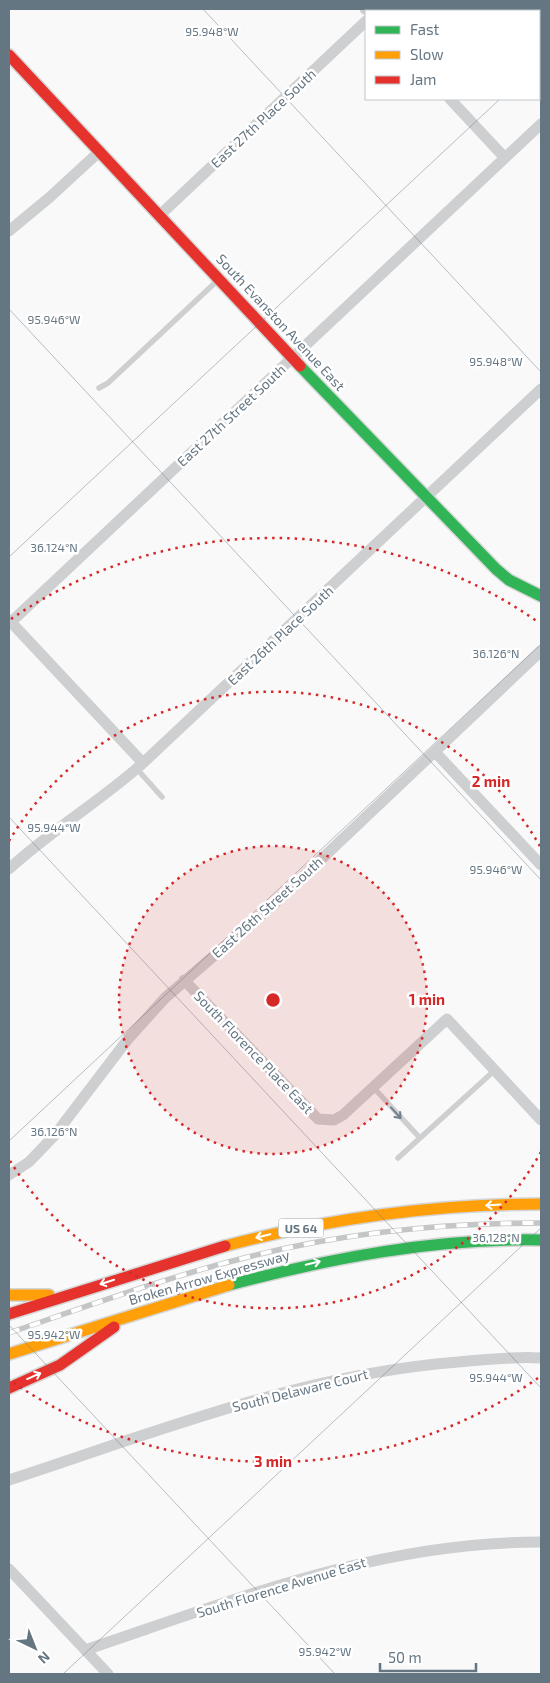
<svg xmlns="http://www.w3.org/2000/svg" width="550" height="1683" viewBox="0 0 550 1683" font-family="'Exo 2',sans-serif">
<rect width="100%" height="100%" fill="#f9f9f9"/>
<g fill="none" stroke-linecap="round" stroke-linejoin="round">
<defs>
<path id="fast" d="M300,366L496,569L509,580L541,596
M229,1285C331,1258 435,1238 541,1240"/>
<path id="slow" d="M225,1246C329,1218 434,1204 541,1204
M9,1295H49
M9,1354L229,1285"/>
<path id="jam" d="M9,55L300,366
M9,1314L225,1246
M9,1388L60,1365L114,1327"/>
</defs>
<use href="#fast" stroke="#d5d6d7" stroke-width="14"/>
<use href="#slow" stroke="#d5d6d7" stroke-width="14"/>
<use href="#jam" stroke="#d5d6d7" stroke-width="14"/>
<path stroke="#cecfd0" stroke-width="5.5" d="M99,388L108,383L218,280
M137,769L162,797
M373,1087L420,1138
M398,1158L495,1070"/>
<path stroke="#cecfd0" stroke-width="11" d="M365,9L368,11
M450,99L505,158
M160,215L366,21
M9,231L50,197L100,151
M9,620L143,763
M9,624L541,124
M435,752L541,865
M9,869C51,830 101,801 143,763L541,389
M184,980L318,1119L334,1120L343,1115L447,1019L541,1120
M9,1175L29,1162L54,1136L128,1039L165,998L275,903L541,651
M9,1480C156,1432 302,1374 458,1362C485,1360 514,1356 541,1358
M9,1569L108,1674
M85,1650C237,1599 378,1542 541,1542"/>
<use href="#fast" stroke="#30b455" stroke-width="11"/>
<use href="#slow" stroke="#ff9f0a" stroke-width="11"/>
<use href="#jam" stroke="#e5322d" stroke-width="11"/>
<defs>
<path id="rail" d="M9,1333C88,1306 167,1277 248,1257C343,1233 443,1223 541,1223"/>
</defs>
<use href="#rail" stroke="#c3c5c6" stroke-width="5.5"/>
<use href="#rail" stroke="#fff" stroke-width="4" stroke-dasharray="11" stroke-linecap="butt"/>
</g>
<defs><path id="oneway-shaft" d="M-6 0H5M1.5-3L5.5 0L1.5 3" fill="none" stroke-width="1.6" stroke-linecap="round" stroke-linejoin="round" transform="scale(1.25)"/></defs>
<use stroke="#707f8b" href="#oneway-shaft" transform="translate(396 1113) rotate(48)"/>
<g stroke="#fff">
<use href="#oneway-shaft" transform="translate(493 1205) rotate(176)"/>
<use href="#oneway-shaft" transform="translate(263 1236) rotate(167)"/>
<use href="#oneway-shaft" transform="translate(313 1263) rotate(-13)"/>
<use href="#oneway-shaft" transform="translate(107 1282) rotate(162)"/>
<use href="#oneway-shaft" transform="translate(34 1376) rotate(-24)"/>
</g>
<path fill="none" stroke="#657683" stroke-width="1" stroke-opacity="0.45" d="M203,9L541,372M539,63L541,61M9,309L541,880M9,557L500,99M9,817L541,1388M9,1141L541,644M9,1325L335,1674M63,1674L541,1228"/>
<circle cx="273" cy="1000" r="154" fill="#d62828" fill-opacity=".12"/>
<g fill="none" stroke="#d62828" stroke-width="2.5" stroke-dasharray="2.5 5">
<circle cx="273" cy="1000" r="154"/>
<path d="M541 1152A308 308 0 0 1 9 1159M9 841A308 308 0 0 1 541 848"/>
<path d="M538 1378A462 462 0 0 1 11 1381M11 619A462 462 0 0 1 538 622"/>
</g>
<g text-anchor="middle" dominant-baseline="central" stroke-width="5" stroke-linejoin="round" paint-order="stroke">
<rect fill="#fff" stroke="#939fa8" stroke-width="1" x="278.5" y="1218.5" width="45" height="19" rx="4"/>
<g font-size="12" font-weight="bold" fill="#657683">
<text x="301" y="1228">US 64</text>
</g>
<g font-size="14" fill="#657683" stroke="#fff">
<text transform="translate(263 118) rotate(-43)">East 27th Place South</text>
<text transform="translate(281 322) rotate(47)">South Evanston Avenue East</text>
<text transform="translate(231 415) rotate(-43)">East 27th Street South</text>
<text transform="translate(280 635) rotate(-43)">East 26th Place South</text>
<text transform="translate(267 907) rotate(-42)">East 26th Street South</text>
<text transform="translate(254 1052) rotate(46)">South Florence Place East</text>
<text transform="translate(209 1277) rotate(-16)">Broken Arrow Expressway</text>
<text transform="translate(300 1390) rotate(-14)">South Delaware Court</text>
<text transform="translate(281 1587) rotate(-17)">South Florence Avenue East</text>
</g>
</g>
<g font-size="12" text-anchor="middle" fill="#657683" stroke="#fff" stroke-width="5" stroke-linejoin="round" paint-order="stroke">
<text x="212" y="36">95.948°W</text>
<text x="54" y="324">95.946°W</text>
<text x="496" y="366">95.948°W</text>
<text x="54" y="552">36.124°N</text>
<text x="496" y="658">36.126°N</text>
<text x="54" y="832">95.944°W</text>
<text x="496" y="874">95.946°W</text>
<text x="54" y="1136">36.126°N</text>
<text x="496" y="1242">36.128°N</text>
<text x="54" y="1339">95.942°W</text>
<text x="496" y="1382">95.944°W</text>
<text x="325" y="1656">95.942°W</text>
</g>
<circle cx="273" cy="1000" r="8" fill="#d62828" stroke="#fff" stroke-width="2.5"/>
<g font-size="15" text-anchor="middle" font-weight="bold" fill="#d62828" stroke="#fff" stroke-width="5" stroke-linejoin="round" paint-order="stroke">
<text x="491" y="787">2 min</text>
<text x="427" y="1005">1 min</text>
<text x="273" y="1467">3 min</text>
</g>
<rect width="550" height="1683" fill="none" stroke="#657683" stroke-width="20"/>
<rect x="365" y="10" width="175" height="90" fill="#ffffff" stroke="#c1c8cd"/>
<rect x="375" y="26" width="25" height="8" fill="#30b455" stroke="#c1c8cd"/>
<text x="410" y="35" font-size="15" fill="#657683">Fast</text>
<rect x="375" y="51" width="25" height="8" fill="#ff9f0a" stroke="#c1c8cd"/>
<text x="410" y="60" font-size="15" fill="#657683">Slow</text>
<rect x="375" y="76" width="25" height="8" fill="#e5322d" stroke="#c1c8cd"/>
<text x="410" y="85" font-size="15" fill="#657683">Jam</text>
<g transform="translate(35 1648) rotate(137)" stroke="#ffffff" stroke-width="4" paint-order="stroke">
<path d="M0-4L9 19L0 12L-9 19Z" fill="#657683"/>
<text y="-8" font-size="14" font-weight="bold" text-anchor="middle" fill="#657683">N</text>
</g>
<path d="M380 1663v8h96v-8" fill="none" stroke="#657683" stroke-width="2.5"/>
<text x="388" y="1663" font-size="15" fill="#657683" stroke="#ffffff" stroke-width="4" paint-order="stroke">50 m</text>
</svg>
